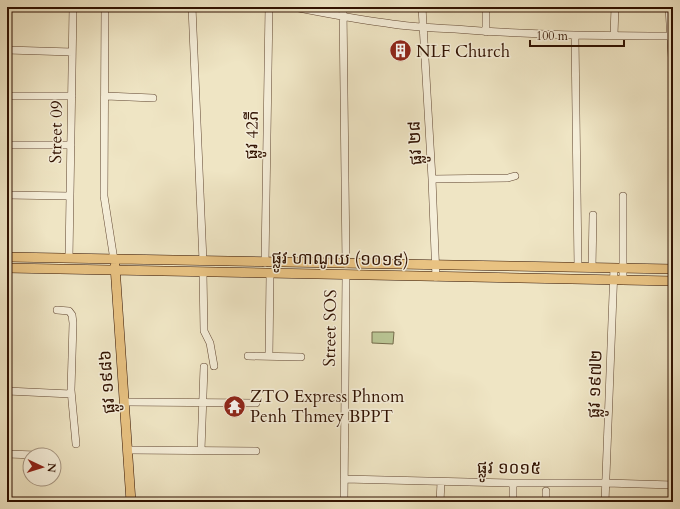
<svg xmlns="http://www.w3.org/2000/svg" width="680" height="509" viewBox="0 0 680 509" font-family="Cardo,'Noto Sans Khmer',serif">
<rect width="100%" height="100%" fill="#efe5c4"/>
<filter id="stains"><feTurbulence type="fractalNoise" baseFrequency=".005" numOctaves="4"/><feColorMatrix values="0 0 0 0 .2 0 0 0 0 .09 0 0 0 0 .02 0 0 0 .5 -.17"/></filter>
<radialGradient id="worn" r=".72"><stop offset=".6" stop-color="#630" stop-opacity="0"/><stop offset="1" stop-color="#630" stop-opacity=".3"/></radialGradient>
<path fill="#b9c594" stroke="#746b4a" d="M372,332H394L393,344L372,343Z"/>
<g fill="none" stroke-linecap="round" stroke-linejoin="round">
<defs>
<path id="minor" d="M105,7L104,196L114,260
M192,7L203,261
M293,7C324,13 354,19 386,23C409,27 432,28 455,29C528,35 600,36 673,36
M343,7L346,264
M422,7L432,179L436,277
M669,7L673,74
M486,32V7
M614,35L615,7
M575,36L578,267
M7,50L72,52
M7,96H72
M106,96L153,98
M7,145H71
M432,179L508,178L515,176
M7,195L70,196
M69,258L73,7
M265,263L269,7
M592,268L593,215
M203,273L204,331L210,343L214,366
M623,280V196
M57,310L69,311L72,315L73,323L71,390L76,444
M248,356L301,357
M269,356L270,274
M7,391L71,394
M125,402L256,403
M128,450L256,451
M201,450L204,367
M7,454L36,455
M344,479L513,483H606L673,485
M546,491V502
M113,502L131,501
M344,502L346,275
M440,502L441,482
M513,502V483
M605,502L614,268"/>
<path id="major" d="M7,257L673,269
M115,266L131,502
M7,268L673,281"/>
</defs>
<use href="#minor" stroke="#604631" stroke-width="8"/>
<use href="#major" stroke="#301100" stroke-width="10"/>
<use href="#minor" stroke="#f5eed9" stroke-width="7"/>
<use href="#major" stroke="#e8c282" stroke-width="9"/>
</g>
<defs>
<symbol id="building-disc" viewBox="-11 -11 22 22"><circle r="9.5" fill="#8f2418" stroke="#f5eed9"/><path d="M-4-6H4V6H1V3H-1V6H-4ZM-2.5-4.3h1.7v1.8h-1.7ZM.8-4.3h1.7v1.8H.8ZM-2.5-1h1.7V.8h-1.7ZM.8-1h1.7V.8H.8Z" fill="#fff"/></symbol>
<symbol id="temple-disc" viewBox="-11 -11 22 22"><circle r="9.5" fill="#8f2418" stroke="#f5eed9"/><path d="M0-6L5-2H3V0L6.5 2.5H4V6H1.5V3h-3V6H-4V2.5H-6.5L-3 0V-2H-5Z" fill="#fff"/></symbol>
</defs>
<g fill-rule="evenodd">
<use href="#building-disc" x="388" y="38" width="25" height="25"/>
<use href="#temple-disc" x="222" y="394" width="25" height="25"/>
</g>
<g text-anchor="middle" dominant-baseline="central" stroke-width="3" stroke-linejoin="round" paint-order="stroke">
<g font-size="17" fill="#301100" stroke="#f5eed9" text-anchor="start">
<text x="416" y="51">NLF Church</text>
<text x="250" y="396">ZTO Express Phnom<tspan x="250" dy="20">Penh Thmey BPPT</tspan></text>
</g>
<g font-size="17" fill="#301100" stroke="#f5eed9">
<text transform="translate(56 132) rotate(-89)">Street 09</text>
<text transform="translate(252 135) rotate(-89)">ផ្លូវ 42ភី</text>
<text transform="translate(415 143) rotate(-93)">ផ្លូវ ២៨</text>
<text transform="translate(340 259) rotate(1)">ផ្លូវ ហាណូយ (១០១៩)</text>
<text transform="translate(330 328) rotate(-89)">Street SOS</text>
<text transform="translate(107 382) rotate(-94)">ផ្លូវ ១៩៨៦</text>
<text transform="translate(595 384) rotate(-88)">ផ្លូវ ១៩៧២</text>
<text transform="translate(509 468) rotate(1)">ផ្លូវ ១០១៥</text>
</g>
</g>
<rect width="680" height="509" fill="none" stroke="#efe5c4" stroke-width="24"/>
<rect x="8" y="8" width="664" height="493" fill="none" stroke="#301100" stroke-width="2"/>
<rect x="12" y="12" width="656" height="485" fill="none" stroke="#301100"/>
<g transform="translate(42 467) rotate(94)"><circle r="19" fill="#f5eed9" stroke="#a69682"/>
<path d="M0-3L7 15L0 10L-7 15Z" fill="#8f2418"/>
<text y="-6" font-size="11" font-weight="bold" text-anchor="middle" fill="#301100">N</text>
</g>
<path d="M530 40v6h94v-6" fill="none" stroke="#301100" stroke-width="2"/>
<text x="536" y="40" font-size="12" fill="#301100" stroke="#f5eed9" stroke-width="3" paint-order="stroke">100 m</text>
<rect width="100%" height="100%" filter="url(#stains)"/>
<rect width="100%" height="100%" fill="url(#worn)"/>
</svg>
